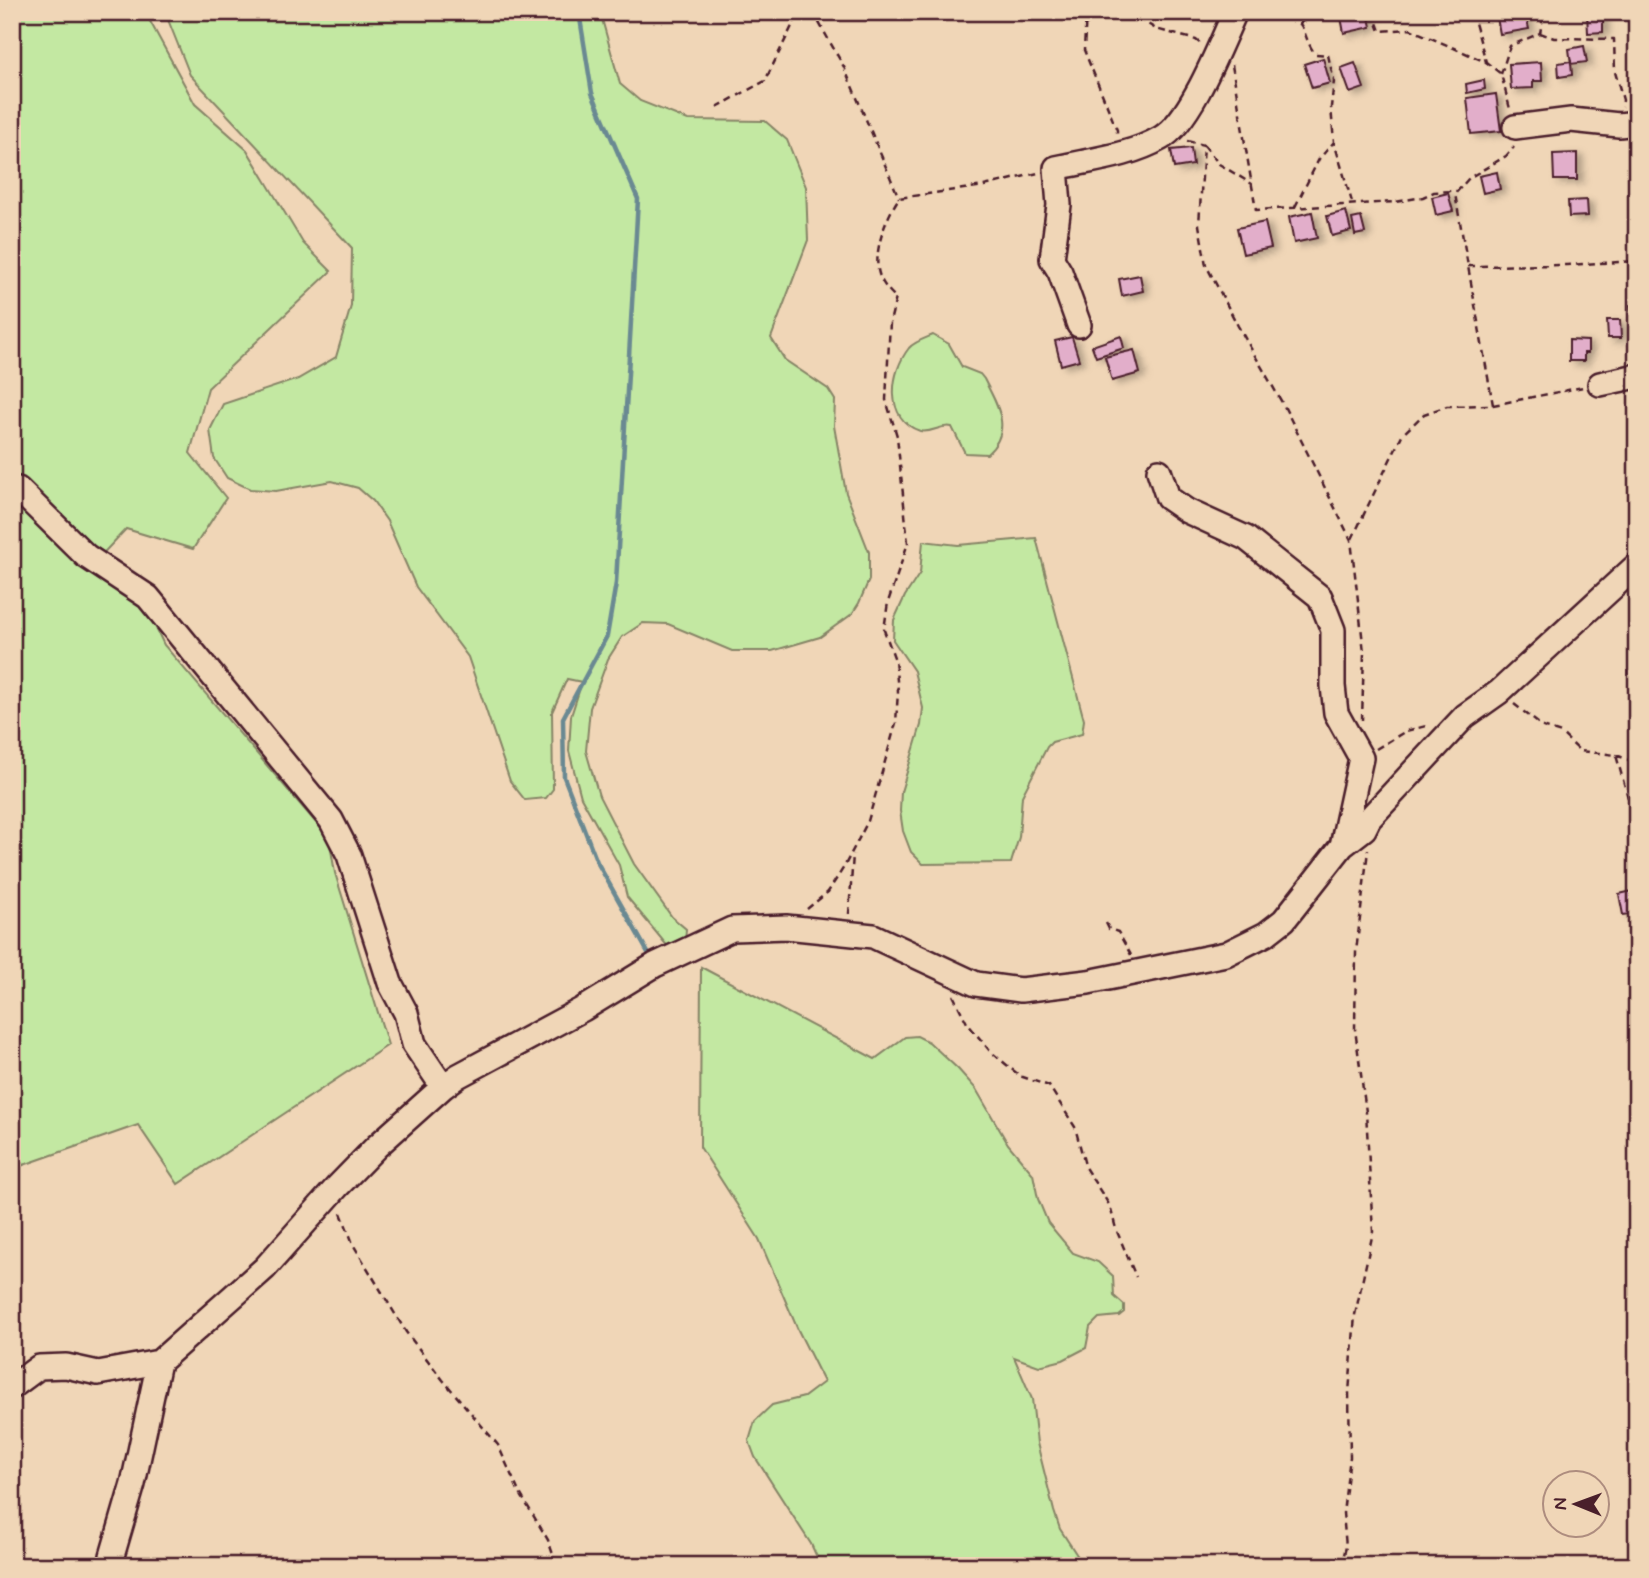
<svg xmlns="http://www.w3.org/2000/svg" width="1649" height="1578" viewBox="0 0 1649 1578" font-family="Mynerve,sans-serif">
<defs>
<filter id="shadow"><feDropShadow dx="5.5" dy="3" stdDeviation="3.5" flood-color="#0004"/></filter>
</defs>
<rect width="100%" height="100%" fill="#f0d6b7"/>
<filter id="ink" filterUnits="userSpaceOnUse"><feTurbulence type="fractalNoise" baseFrequency=".0143" numOctaves="2"/><feDisplacementMap in="SourceGraphic" scale="14" xChannelSelector="R" yChannelSelector="G"/><feConvolveMatrix kernelMatrix="1 2 1 2 8 2 1 2 1" color-interpolation-filters="sRGB"/></filter>
<g filter="url(#ink)">
<path fill="#c3e8a2" stroke="#868466" stroke-width="2" d="M12,12H145L195,104L247,150L303,243L331,271L208,388L190,453L226,498L193,549L126,529L92,565L142,599L164,645L329,838L335,873L388,1045L178,1184L138,1125L12,1169Z
M165,12H600L620,84L640,101L688,120L765,121L787,140L806,187L808,240L771,338L785,360L828,389L835,400L834,426L846,493L869,552V580L859,603L852,614L820,637L772,651H732L668,624L643,623L622,637L608,659L590,708L586,751L599,796L634,864L672,917L686,929L685,942L669,948L627,897L619,865L581,797L569,751L571,716L582,682L567,679L552,712L553,789L546,798L525,800L510,781L468,657L416,587L387,521L373,501L358,488L332,481L276,491L250,489L227,478L214,458L210,430L223,404L298,379L336,357L351,306L352,248L190,75Z
M933,335L949,344L962,367L980,374L984,379C997,405 1014,430 987,454L965,453L952,427C941,424 931,434 920,431C884,419 890,372 909,348C914,342 926,338 933,335Z
M1036,538L1084,720L1082,734L1052,742L1047,747L1022,796L1019,837L1011,863L923,864L911,852L903,831L900,811L901,792L921,725L923,708L914,671L893,640L894,620L905,596L920,573L923,541L958,545Z
M701,967L875,1059L905,1037L917,1036L929,1042L958,1069L976,1089L1008,1144L1033,1174L1038,1199L1048,1223L1073,1253L1098,1262L1113,1276L1114,1296L1124,1305V1312L1119,1316L1099,1318L1090,1327L1086,1348L1063,1360L1039,1366L1014,1357L1032,1399L1037,1443L1054,1511L1060,1529L1084,1566H821L811,1544L755,1457L749,1441L755,1421L772,1405L804,1397L824,1382L798,1330L759,1239L700,1147Z"/>
<g fill="none" stroke-linecap="round" stroke-linejoin="round">
<path stroke="#6a8992" stroke-width="4.5" d="M579,12L592,93L638,199L616,583L607,636L563,718L564,777L597,862L651,958"/>
</g>
<path fill="#e2aeca" stroke="#4a1f2b" stroke-width="2" filter="url(#shadow)" d="M1340,12H1368L1371,27L1344,33Z
M1496,12H1525L1529,29L1500,34Z
M1587,12H1600V17H1603V32L1588,33Z
M1584,46L1587,62L1571,64L1569,49Z
M1323,58L1330,83L1312,88L1304,64Z
M1571,61L1572,75L1559,77L1558,63Z
M1541,62L1542,81H1533V88L1511,89L1509,64Z
M1355,63L1364,88L1350,93L1341,68Z
M1484,80L1485,89L1467,93L1466,84Z
M1496,94L1501,131L1471,134L1467,98Z
M1191,148L1193,165L1174,168L1171,150Z
M1577,153V180H1554L1553,154Z
M1497,172L1500,189L1483,193L1479,176Z
M1448,193L1453,211L1436,215L1432,197Z
M1587,200L1588,216L1569,217L1568,201Z
M1346,211L1351,231L1332,236L1327,216Z
M1312,212L1317,238L1294,243L1289,217Z
M1361,217L1365,233L1355,235L1352,219Z
M1265,222L1271,248L1243,254L1237,228Z
M1140,275L1143,291L1122,296L1119,279Z
M1637,304V329H1632L1630,305Z
M1607,320H1620L1621,338H1608Z
M1121,336L1124,348L1096,357L1092,346Z
M1072,337L1079,360L1061,365L1055,341Z
M1569,340L1588,341V353H1584V361H1569Z
M1134,350L1140,373L1112,381L1105,357Z
M1637,890V913L1623,915L1619,894Z"/>
<g fill="none" stroke-linecap="round" stroke-linejoin="round">
<defs>
<path id="minor" d="M1515,127L1571,120L1619,125L1637,123
M1079,325L1060,272L1052,259L1059,205L1056,168C1090,160 1130,156 1161,138C1191,121 1220,45 1235,12
M1600,384L1637,376
M1159,471L1168,498L1187,511L1246,538L1320,597L1333,630V686L1336,713L1361,758L1342,846
M12,488L18,489L86,556L148,597L331,820L349,855L390,983L406,1013L414,1044L443,1087
M12,1387L39,1367L66,1366L98,1373L159,1362
M112,1566V1556L133,1484L159,1362L265,1268L337,1187L377,1146L443,1087L458,1076L583,1009L655,965L732,929L786,927L873,936L976,984L1021,990L1088,982L1226,954L1266,934L1284,920L1342,846L1364,829L1369,819L1465,716L1499,692L1637,565"/>
</defs>
<use href="#minor" stroke="#4a1f2b" stroke-width="28"/>
<path stroke="#4a1f2b" stroke-width="2.5" stroke-dasharray="7 5" stroke-linecap="butt" d="M813,12L844,67L899,198
M1086,12L1084,50L1117,130V135
M1128,12L1156,29L1196,40L1201,44
M1278,12C1311,23 1299,31 1315,54L1328,55L1334,81L1331,107L1334,142L1352,202
M1373,12L1380,31L1410,29L1486,62L1501,74L1510,109
M1472,12L1486,62
M1300,23L1317,12
M1085,26L1103,12
M1540,33L1554,38L1614,39L1615,72L1623,100L1622,107
M1232,65L1256,210L1395,202L1423,197L1434,192L1458,191
M1501,74L1510,46L1540,33L1544,12
M717,107L765,81L799,12
M1187,141L1204,145L1199,225L1206,265L1238,326L1284,406L1351,540L1364,652L1362,720
M1204,145L1219,164L1252,184
M1295,207L1319,159L1334,142
M1468,266L1566,265L1637,261
M1493,405L1455,194L1469,178L1506,156L1514,147
M1352,539L1402,435L1424,414L1447,406L1493,405L1583,387
M1514,704L1543,727L1561,733L1580,751L1616,755L1637,830
M1376,749L1406,731L1430,725
M1616,755L1637,763
M807,909L828,892L844,867L868,821L896,723L898,691L895,660L884,630L888,602L908,543L897,436L886,400L890,322L896,298C891,293 885,287 882,281C869,259 886,217 899,198L984,186L1038,173
M849,914L853,854
M1106,923L1109,929L1118,932L1131,955
M953,995L967,1023L990,1051L1020,1076L1049,1086L1075,1127L1086,1169L1110,1206L1116,1229L1136,1277
M341,1213L354,1246L406,1332L443,1380L498,1445L518,1490L548,1540L557,1566
M1341,1566L1346,1547L1343,1513L1350,1457L1349,1393L1355,1315L1373,1232L1366,1112L1355,1029L1356,952L1368,850"/>
<use href="#minor" stroke="#f0d6b7" stroke-width="23"/>
</g>
</g>
<rect width="1649" height="1578" fill="none" stroke="#f0d6b7" stroke-width="42"/>
<rect x="21" y="21" width="1607" height="1536" fill="none" stroke="#4a1f2b" stroke-width="2.5" filter="url(#ink)"/>
<g transform="translate(1576 1504) rotate(271)"><circle r="33" fill="#f0d6b7" stroke="#ae8d7f" stroke-width="2"/>
<path d="M0-5L12 26L0 18L-12 26Z" fill="#4a1f2b"/>
<text y="-10" font-size="19" font-weight="bold" text-anchor="middle" fill="#4a1f2b">N</text>
</g>
</svg>
